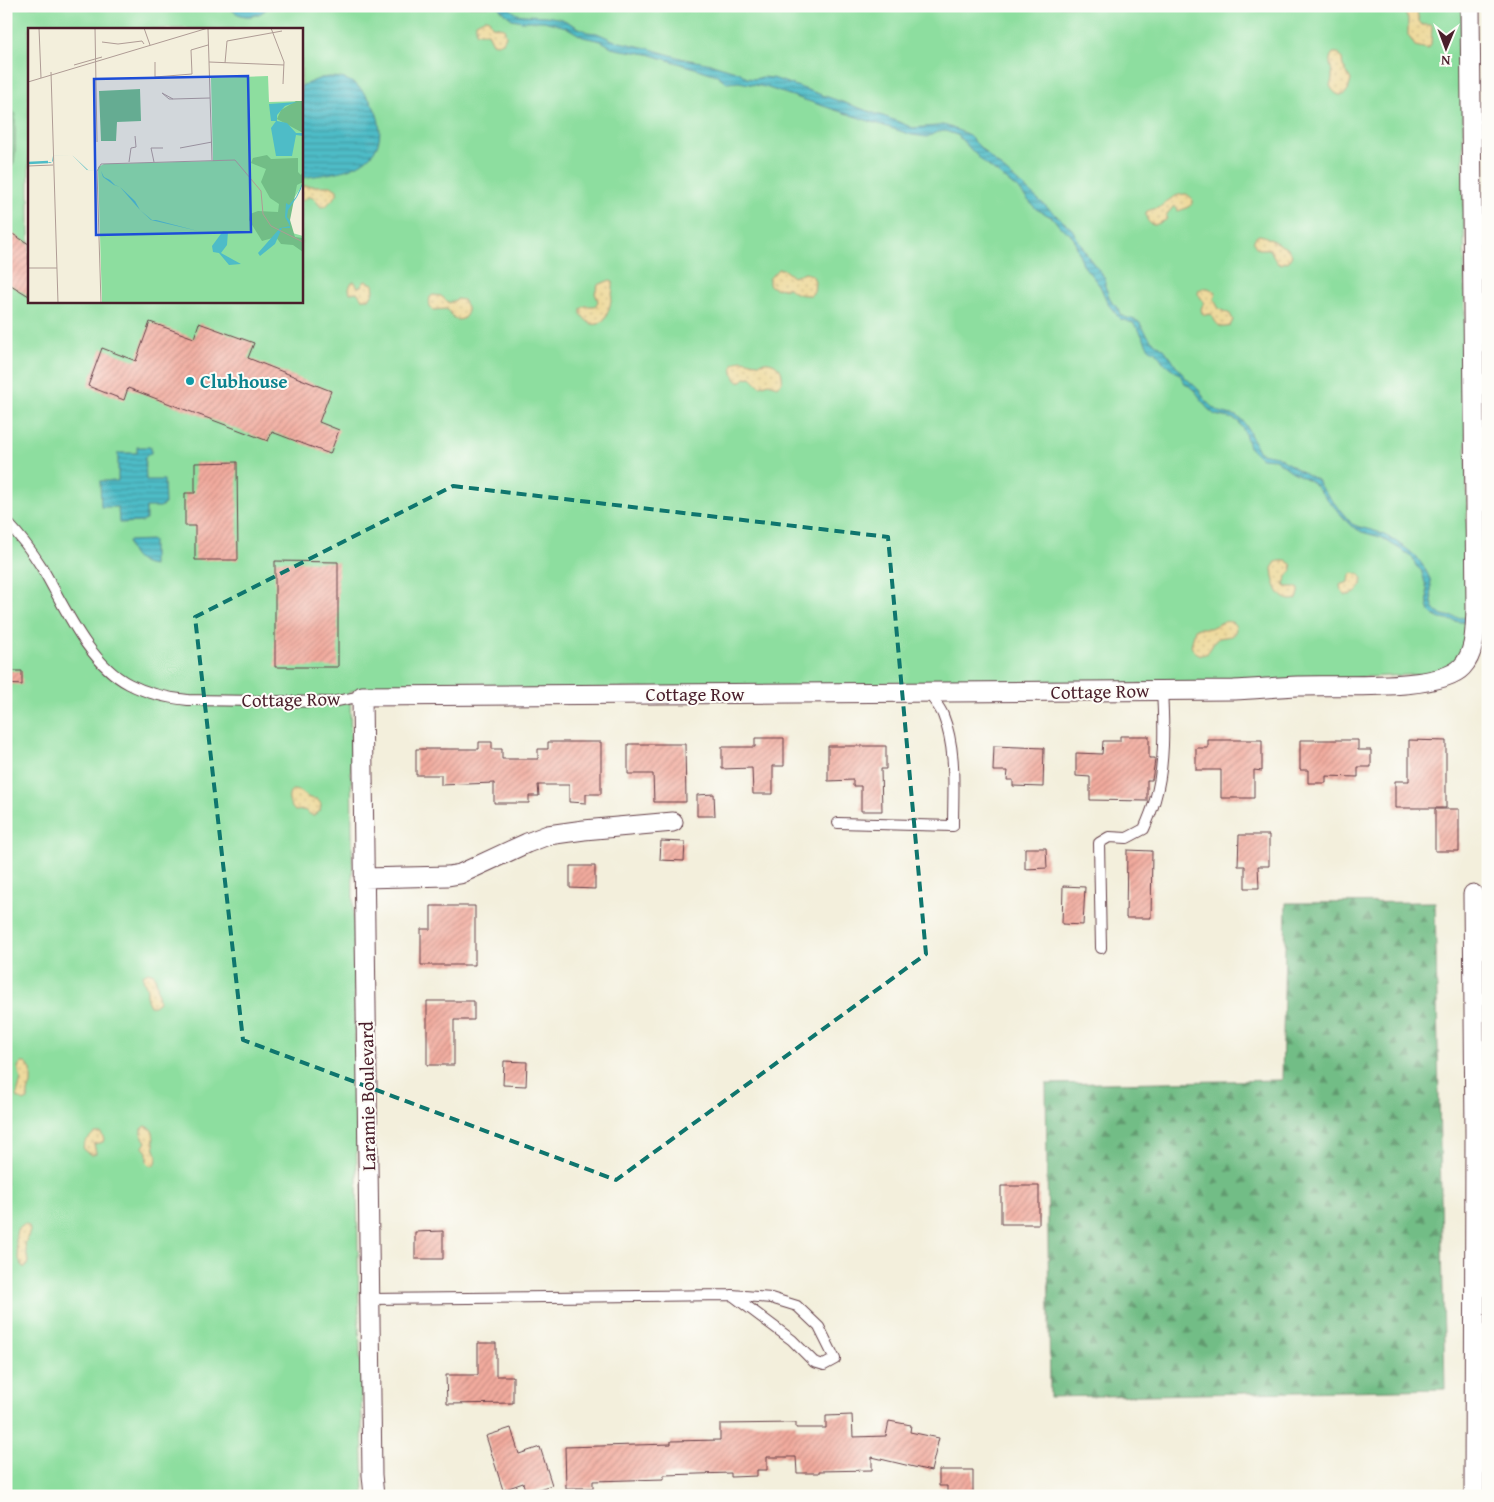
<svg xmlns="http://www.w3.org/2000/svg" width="1494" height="1502" viewBox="0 0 1494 1502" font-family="'Gentium Book Plus',serif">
<defs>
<pattern id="forest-firs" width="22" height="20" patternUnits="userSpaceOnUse" patternTransform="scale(1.25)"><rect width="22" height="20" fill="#72bd86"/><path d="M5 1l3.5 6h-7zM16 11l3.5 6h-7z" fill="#60996e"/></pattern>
<pattern id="sand-dots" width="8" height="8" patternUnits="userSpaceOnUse" patternTransform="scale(1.25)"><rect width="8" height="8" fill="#eeda9e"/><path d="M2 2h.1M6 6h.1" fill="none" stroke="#cebb88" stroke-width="1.8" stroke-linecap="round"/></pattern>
<pattern id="water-rules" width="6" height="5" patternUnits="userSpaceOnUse" patternTransform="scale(1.25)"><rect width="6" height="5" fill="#4ebcc7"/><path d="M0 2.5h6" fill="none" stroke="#4398a2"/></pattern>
<pattern id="building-hatch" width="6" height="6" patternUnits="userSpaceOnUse" patternTransform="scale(1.25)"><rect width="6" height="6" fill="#f2ab9e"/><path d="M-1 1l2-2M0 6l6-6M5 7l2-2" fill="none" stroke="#c68b81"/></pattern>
</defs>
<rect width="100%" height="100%" fill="#fdfcf7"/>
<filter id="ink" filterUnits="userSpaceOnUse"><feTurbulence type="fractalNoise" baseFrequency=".02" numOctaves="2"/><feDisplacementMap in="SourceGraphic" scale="10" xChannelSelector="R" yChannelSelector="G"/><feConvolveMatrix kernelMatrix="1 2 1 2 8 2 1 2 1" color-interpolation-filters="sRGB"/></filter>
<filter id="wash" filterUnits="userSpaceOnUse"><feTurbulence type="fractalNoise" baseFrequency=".0096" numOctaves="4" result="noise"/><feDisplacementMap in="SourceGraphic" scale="20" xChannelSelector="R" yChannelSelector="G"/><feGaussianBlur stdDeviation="1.12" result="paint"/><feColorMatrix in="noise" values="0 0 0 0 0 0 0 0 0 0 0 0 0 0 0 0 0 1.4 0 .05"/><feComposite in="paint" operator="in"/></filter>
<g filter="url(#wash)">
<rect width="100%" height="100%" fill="#f3efdc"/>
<path fill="#8dde9f" stroke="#6c7e65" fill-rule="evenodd" d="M6,6H1462L1468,613L1464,650L1452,666L1431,674L1222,684L350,691L359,1318L364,1495L6,1496ZM29,29H301V301H29Z"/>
<path fill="url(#forest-firs)" stroke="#5e6e58" d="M6,106H10L15,115V153L14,163L6,175Z
M1435,902L1445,1389L1050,1397L1046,1084L1282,1080L1286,903Z"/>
<path fill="url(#sand-dots)" stroke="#9c7c64" d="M1412,9L1417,11L1419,21L1422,25H1430L1432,26L1431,45L1428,49L1415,46L1408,35V20L1405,12Z
M486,18L489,19L492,26L504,28L506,36L503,42L497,44L493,43L488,33H479L476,32V23Z
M1333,53H1338L1342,59L1343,66L1351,80L1348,91L1343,95C1337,96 1332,91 1330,85C1331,83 1332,80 1332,77C1333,68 1326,61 1333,53Z
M305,186H331L337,190V195L326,206L321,207L313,197H308L301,201V187Z
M1186,194C1202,202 1186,209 1178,211L1177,208L1174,206L1167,214L1166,220L1155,225C1149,225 1146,219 1146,214L1147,211C1152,209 1156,209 1160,207C1169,200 1175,194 1186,194Z
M1259,235L1264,236L1288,249L1292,255L1289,261L1281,264L1277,263L1270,249H1259L1256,247C1252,242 1254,237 1259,235Z
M778,269H783L793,277L805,273L812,275L815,281L814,292L811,295C801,295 796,295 789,288C782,288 774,291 769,284V279Z
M610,280L613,281C614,290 609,322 598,324C590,326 585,319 581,314V309L585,306H596L598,301L595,293L598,285Z
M354,281L358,287L361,286L365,281L373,284L374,291L369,299H362L357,292L350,293L349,289L351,283Z
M1203,288H1208L1216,292L1214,300L1219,309L1230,314L1233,320L1230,326C1218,330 1216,322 1211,314L1205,315L1202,313L1201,309L1204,302L1198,294L1199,290Z
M433,295L441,296L449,303L457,299L463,300L467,307V314L463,319L458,320L454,318L447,309L432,310C429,307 429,302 430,297Z
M741,360C747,360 752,363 757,363C759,364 763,362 765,362C774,361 782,368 782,376C783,382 781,384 777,386L769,383L760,386L751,377L745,378L742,381H737C733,376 732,370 733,364Z
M1279,561H1286L1291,564L1292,570L1286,578L1284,584L1286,587H1295L1299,589V593L1297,599C1278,605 1273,582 1272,568L1276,562Z
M1353,573L1359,574L1362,577C1363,588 1356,596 1345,595L1341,591L1340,585L1349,582L1350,575Z
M1223,622C1229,621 1235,621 1236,629C1233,640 1225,635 1217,639C1213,643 1211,649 1207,653C1201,658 1193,651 1191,646L1195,629L1199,628H1210Z
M292,790C304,790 305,800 317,799L321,804L320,811L313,816L304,810L295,811C289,805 286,797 292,790Z
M148,972L154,974L157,984L159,1002L154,1006H150L147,1000V989L143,978V975Z
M21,1063H25L27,1064L31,1070V1084L28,1092V1100L25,1101L19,1099L17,1095L21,1080L18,1067Z
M146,1126C155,1130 153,1135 154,1143C154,1152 159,1153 156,1163L151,1166L147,1162V1152L143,1147L146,1142L141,1134V1129Z
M94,1133H101L104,1139L103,1142L94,1144L96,1153L92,1155L86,1152L83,1147L85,1142Z
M25,1224L29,1226L30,1231L25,1244L28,1262L26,1267H23C18,1261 13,1235 18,1228C20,1226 22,1226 25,1224Z"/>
<path fill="url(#water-rules)" stroke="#4c6e79" d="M229,6H269C259,19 238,20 229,6Z
M497,6H507L517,14L524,15L546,16L562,19L587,32L597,33L615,41L647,48L684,59L712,64L739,72L747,78L755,79L762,77L773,78L894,120L913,128L937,126L942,125L947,126L967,134L994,161L1072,229L1089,258L1105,278V286L1109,296L1112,303L1118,308L1120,314L1124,317L1135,320L1139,322L1151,340L1164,349L1184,376L1199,390L1206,401L1212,407L1220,412L1236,416L1242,420L1247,427L1258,451L1261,453L1277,456L1295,468L1317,480L1320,486L1352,524C1360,528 1369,529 1378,532C1389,537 1408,548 1416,557C1422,563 1428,573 1430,580C1433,589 1429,608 1438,613C1450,619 1474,618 1488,618V626L1440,619L1434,616L1430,612L1428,606L1427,589L1421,570L1416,566L1413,559L1408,554L1380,537L1362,532L1351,526L1312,482L1291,471L1275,459L1262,458L1257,455L1249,447L1244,431L1238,421L1234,419L1215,415L1207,408L1196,392L1189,386L1186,385L1180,375L1163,362L1155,350L1152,351L1148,347L1139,330L1133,323L1120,319L1108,304L1100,286L1083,265L1074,239L1069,233L1059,226L1053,218L1036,209L1019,190L983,162L957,135L945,131L937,132L927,137L912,135L765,87L739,82L727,83L717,75L688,66L648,54L615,49L601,41L583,37L566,27L544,21H522L512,19L508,16Z
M330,77C335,77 340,78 345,79C372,89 393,133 370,156C353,173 324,174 301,178V86L321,78Z
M137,447H151V453L145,457L146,480H164L165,504L160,507H146V520L142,522L119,523L118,507H101L100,481H118V453H137Z
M153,540V566C138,564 130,555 128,541Z"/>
<g id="blocks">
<path fill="url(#building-hatch)" d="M6,230L29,244V296L6,282Z
M150,322L194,338L199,323L254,343L248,358L331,391L319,422L339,430L330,454L272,432L268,441L128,388L124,400L88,386L102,348L136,361Z
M237,462L238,560H195V526H185V493H195V463Z
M275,561L338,562V667H275Z
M6,671H22V685L6,684Z
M1120,736H1149V758H1155V760L1152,780H1147V801L1090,800V777L1076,776V753L1102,754L1103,741H1120Z
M755,738H784V766H773V794H753L752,768L722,769V747H755Z
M1208,740H1262V771L1254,770V798H1221V770H1196V748H1208Z
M1300,740H1358V750H1371V767H1358V777L1326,776V783H1308V770H1300Z
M1409,740L1446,741V808H1395V781H1409Z
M479,742H492V749H502V759H538V749H548V742H601V794H586V803L569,802V785H538L539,796H529V803H494V783L441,785V775H416V749H479Z
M628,744H685L686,802H654L653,774H628Z
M828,746H886V769H881L882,811H861V786H853V780L828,781Z
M994,746L1044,748L1043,787L1013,786V780H1007L1008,771H993Z
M714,794L715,816H697V795Z
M1435,809H1459V851H1435Z
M1239,835H1269V866H1258L1259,888H1245V866H1238Z
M661,841L685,842L684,861L660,860Z
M1025,848H1046L1047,868L1025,869Z
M1127,850L1152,851L1151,918H1126Z
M570,866H595V889L570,888Z
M1063,886L1085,887L1083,925L1062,924Z
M431,906H475V965H421V929H431Z
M427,1001H474V1020H454V1065H427Z
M504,1061L527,1062L526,1086L503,1085Z
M1001,1186H1039V1224H1001Z
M443,1231V1259H415V1232Z
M478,1343H496V1376H513V1403L447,1404L446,1375H478Z
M852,1415L853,1437L886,1436L889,1421L911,1425L910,1432L939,1438L931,1471L872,1457V1470L819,1471V1473H797L796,1457H767V1470H757V1476L731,1477V1473L664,1475V1479L593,1481V1488H566L565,1447L671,1444V1441L720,1440V1424L796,1423V1428H826V1416Z
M511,1428L519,1454L540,1447L552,1485L526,1493L523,1483L503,1490L486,1436Z
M939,1470H973V1496H947V1486H939Z"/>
</g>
</g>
<g filter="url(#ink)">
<use href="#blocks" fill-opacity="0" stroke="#633e46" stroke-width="1"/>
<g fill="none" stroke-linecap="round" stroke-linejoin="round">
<defs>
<path id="lane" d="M6,521C19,535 31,550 41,566C64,605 88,663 129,684C148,694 167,698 188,700L332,702L362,696
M838,823L953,826C953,790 957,750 943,715C940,707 933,700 928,692
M1101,948L1099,843L1109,837L1127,838L1144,829C1148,820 1152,810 1155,800C1165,766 1164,725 1162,690
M370,1299L732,1295L771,1298L797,1306L819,1327L835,1359L824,1365L814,1362L792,1340L732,1295"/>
<path id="street" d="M364,878L448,876L460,874L527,843L548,835L584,830L673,822
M1473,894L1475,1134L1474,1496
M374,1496L372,1475L362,696L1234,690C1255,689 1277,687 1298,686C1334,684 1439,692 1462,667C1476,652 1475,628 1476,609L1470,6"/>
</defs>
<use href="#lane" stroke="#633e46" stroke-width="12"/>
<use href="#street" stroke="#633e46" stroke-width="21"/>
<use href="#lane" stroke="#fff" stroke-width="10"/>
<use href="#street" stroke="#fff" stroke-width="19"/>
</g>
</g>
<path fill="none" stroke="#0f766e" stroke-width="4" stroke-dasharray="10 6" stroke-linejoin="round" d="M453,486L888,537L926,954L616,1180L243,1040L195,617Z"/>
<circle fill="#0f9aa8" stroke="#fdfcf7" stroke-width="2" cx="190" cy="381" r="5"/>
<g text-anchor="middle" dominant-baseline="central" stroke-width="4" stroke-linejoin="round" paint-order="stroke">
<g font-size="19" font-weight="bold" fill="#0d838f" stroke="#fdfcf7" text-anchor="start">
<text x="200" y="381">Clubhouse</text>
</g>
<g font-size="19" fill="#4a1f2b" stroke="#fdfcf7">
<text transform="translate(1100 691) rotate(-1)">Cottage Row</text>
<text x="695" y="694">Cottage Row</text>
<text transform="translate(291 699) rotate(-1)">Cottage Row</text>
<text transform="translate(367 1096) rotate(-91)">Laramie Boulevard</text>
</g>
</g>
<g transform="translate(28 28)">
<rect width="275" height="275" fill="#f3efdc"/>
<path d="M240,48L241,74L275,73V156L263,175L261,204L275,208V275H74L70,139L76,136L185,133L183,50Z" fill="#8dde9f"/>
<path d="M112,61L113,93L89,94L88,113H73L71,63ZM268,73H275V105L249,91L253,82ZM239,127L243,131L270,130V144L273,147L275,143V154L269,157L262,192L267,209L275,210V224L265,217L253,216L248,209L234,213L221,192L222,186L230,183L250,184L251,176L242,170L233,154L238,141L223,135L225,130Z" fill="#72bd86"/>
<path d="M269,74L257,78L249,87V93L259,95L268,105H275V108L268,107L264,128H248L243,100L248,93H243L241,76ZM44,127L60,142L73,143L76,149L82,152L87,157L92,159L107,173L112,182L124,192H128L170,203L177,209L170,203L123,192L112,182L92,159L86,157L75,149L73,143L59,142L44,127L26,128L25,133L24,134L22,135L18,134H24L25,128ZM275,154L273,161L269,169L260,182L259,189L262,193V200H254L247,216L232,228L230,225L252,200L262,198L257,189L258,175L261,177L268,169ZM195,203L200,204L199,217L193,225L213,236L201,237L191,225L185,224L184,218Z" fill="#4ebcc7"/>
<path fill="none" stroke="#4ebcc7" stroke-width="2.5" d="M0,135L20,134"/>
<path fill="none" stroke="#af9c95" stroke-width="1" d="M11,0L13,50M67,0L69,114M116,0L122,17M243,0L256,34L255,56M180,1L184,132M74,14L90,16L114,13L116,16M127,34V49L164,46L163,22L180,17M181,34L256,37M197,35L199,13L254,3M46,37L74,29M23,44L30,275M0,54L180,0M145,71L134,65L141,71H145L182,70M152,120L184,114M101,134L103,120L108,119L107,108M126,134L123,120H135M0,138L25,137M0,240H29M73,275L69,143L73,136L207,132L233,163L235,186L243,198L275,214"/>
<path fill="#1d4ed8" fill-opacity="0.15" stroke="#1d4ed8" stroke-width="2.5" d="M220,48L223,204L68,207L66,51Z"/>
<rect width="275" height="275" fill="none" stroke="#4a1f2b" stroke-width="2.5"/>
</g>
<rect width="1494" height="1502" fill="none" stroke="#fdfcf7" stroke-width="25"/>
<g transform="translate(1446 48) rotate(181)" stroke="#fdfcf7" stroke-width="4" paint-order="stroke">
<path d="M0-4L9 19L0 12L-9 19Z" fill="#4a1f2b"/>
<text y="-8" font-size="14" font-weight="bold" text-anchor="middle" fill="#4a1f2b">N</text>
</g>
</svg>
